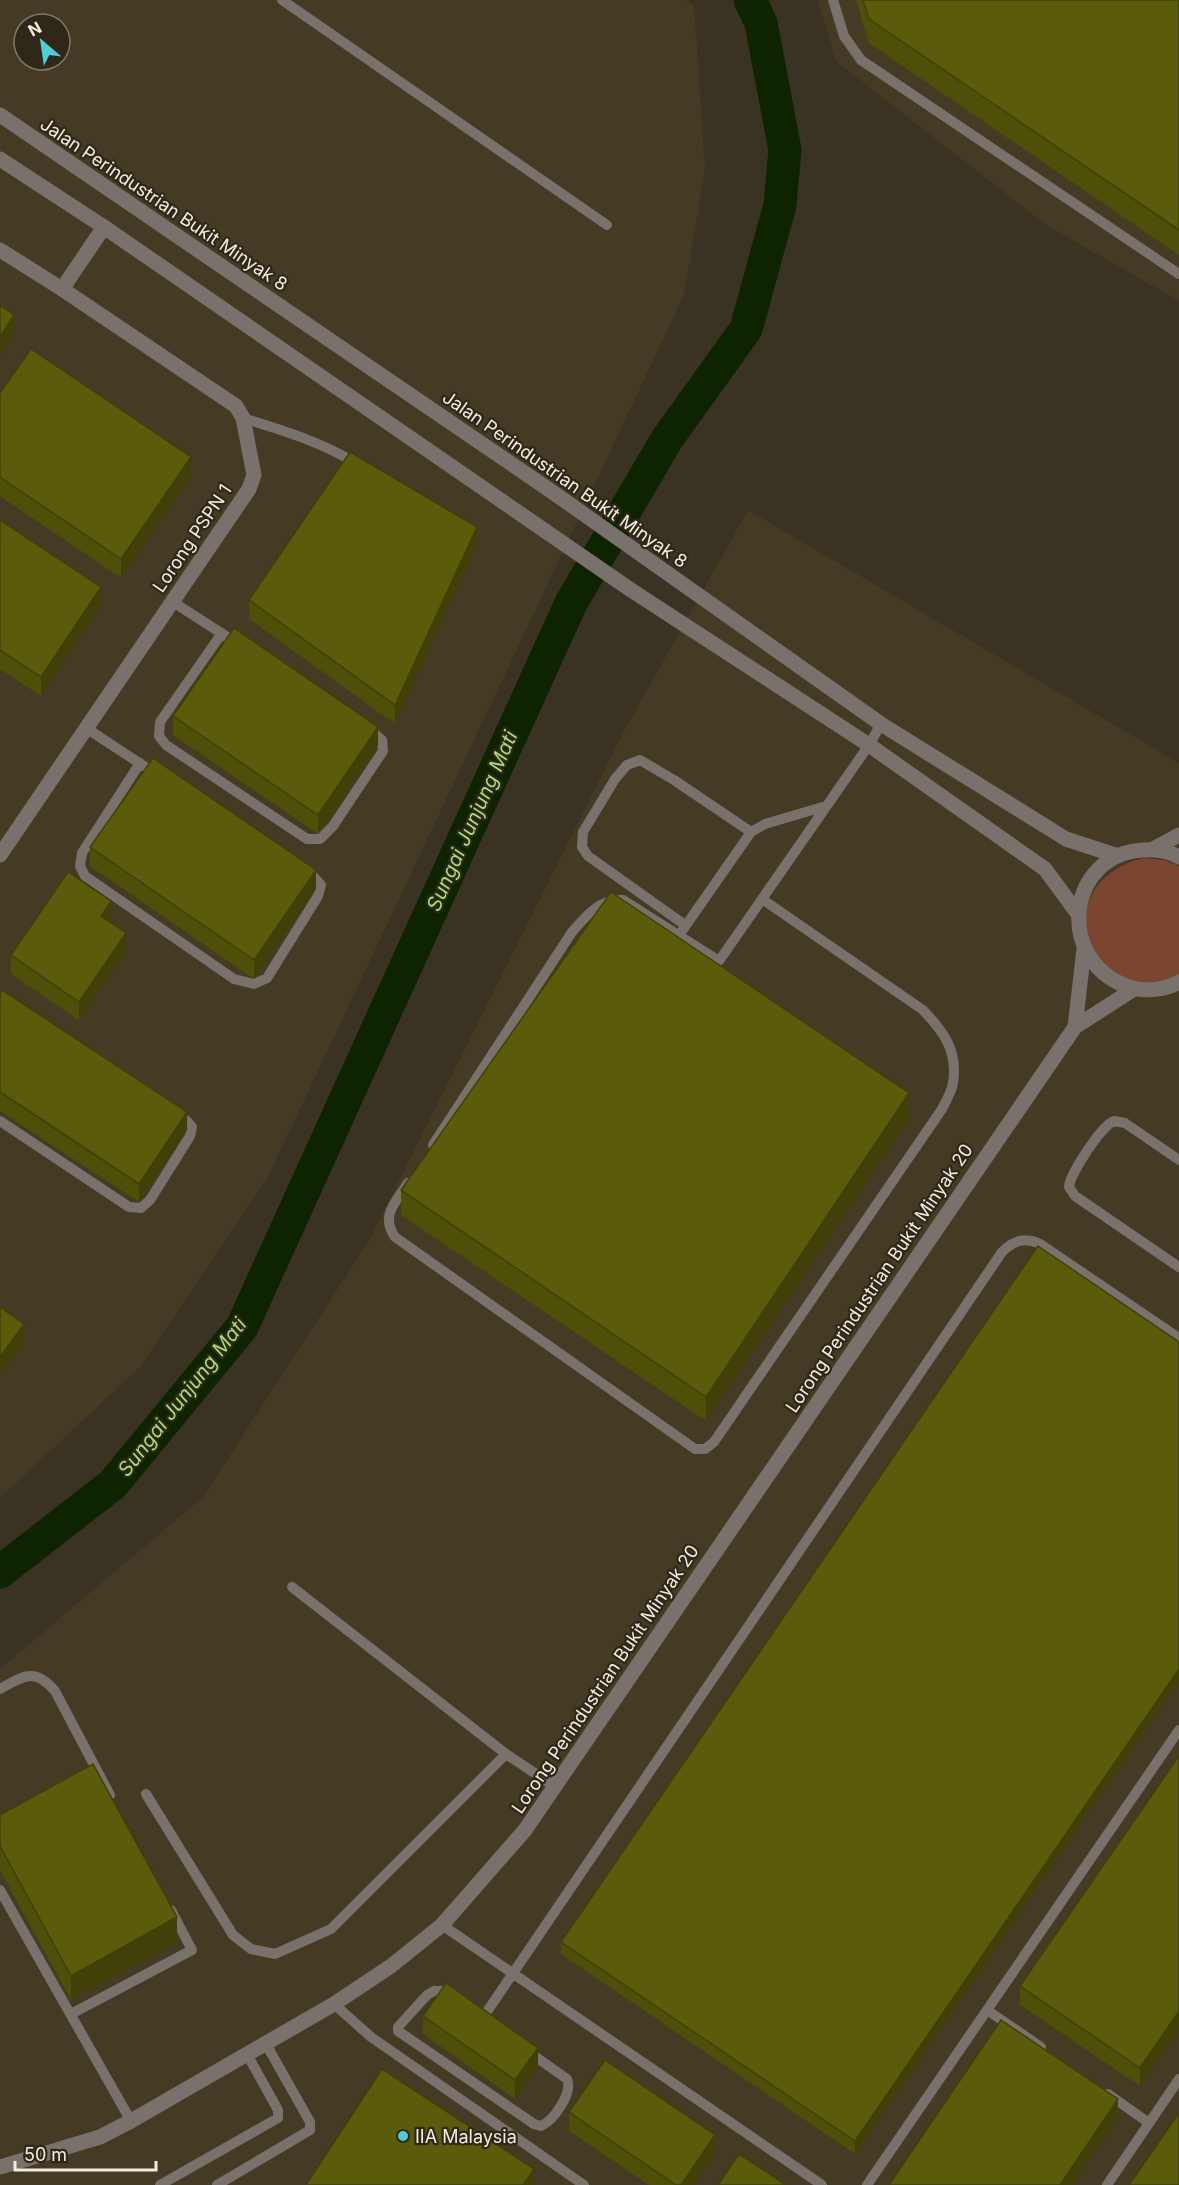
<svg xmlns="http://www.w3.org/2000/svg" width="1179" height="2185" viewBox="0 0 1179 2185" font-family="Inter,sans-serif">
<rect width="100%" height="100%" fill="#3a3222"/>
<path fill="#453b24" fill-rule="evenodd" d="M0,0H687L694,6L705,169L684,295L268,1177L140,1367L0,1498ZM24,24H60V60H24Z
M818,0H1179V301L1046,225L836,61Z
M748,510L1179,763V2185H0V1669L203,1497L370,1239L624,731Z"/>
<path fill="#7b4530" d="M1144,858L1164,860L1179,866V975C1093,1016 1038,884 1144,858Z"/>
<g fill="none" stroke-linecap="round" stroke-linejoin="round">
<path stroke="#0e2300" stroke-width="33" d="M0,1572L113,1484L242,1327L571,603L667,439L746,329L780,205L785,150L761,23L750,0"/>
<path stroke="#79716b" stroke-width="10" d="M282,0L607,225
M833,0L844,36L861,60L1179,274
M243,418C282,430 322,442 357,464
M173,602L238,644
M222,633L160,722L159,736L166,745L307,839H320L333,826L383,751L382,740L369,729
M86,728L156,774
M140,763L82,853L80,866L85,876L234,979L254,984L267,978L318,896L321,885L314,877L305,871
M685,925L588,856L582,847L583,832L615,779L627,765L640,760L674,780L751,832
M682,931L751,832L765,824L826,806
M0,1121L129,1207L141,1208L150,1200L190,1136L192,1127L188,1122L176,1114
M433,1145L572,932C587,915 599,899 623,900L719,961L869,745L881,724
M1179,1160L1125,1123L1114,1121C1102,1125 1069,1175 1069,1187L1075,1196L1179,1267
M408,1183C396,1202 380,1215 395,1237L695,1449H705L714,1442L942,1109C946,1101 952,1091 953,1083C958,1051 944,1032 923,1010L762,899
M292,1587L506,1754
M0,1689C23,1676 35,1667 55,1691L110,1795
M146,1794L233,1935L251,1949L275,1954L331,1929L506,1754L554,1786
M0,1890L131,2121
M442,1925L822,2185
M434,1991H443L567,2079C573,2093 554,2120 541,2126L534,2124L398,2031V2027L427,1995Z
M334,2004L371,2037L584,2185
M987,2010L1041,2047
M71,2014L192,1950L171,1910
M482,2019L1002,1252C1014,1240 1025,1237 1040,1244L1179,1338
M1108,2094L1149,2123
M160,2185L278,2118V2110L248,2056
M217,2185L310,2130V2122L266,2044
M867,2185L1179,1730
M1107,2185L1179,2079"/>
<path stroke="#79716b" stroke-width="15" d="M0,250L62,289L236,406L243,418L254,475L249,489L0,855
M62,289L104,227
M1153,849L1179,835
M1075,1027L1084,949
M0,2167L100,2137L131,2121L334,2004L391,1966L442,1925L525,1830L1075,1027L1134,989"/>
<path stroke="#79716b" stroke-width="15" d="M0,115L551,491L881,724L1066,839L1118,856
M0,159L104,227L631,590L869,745L1045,869L1078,914
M1179,857C1169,851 1155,849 1143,850C1068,854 1054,958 1126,986C1142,992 1164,991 1179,982"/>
</g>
<path fill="#4e4f09" d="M856,0H1179V255L869,43Z
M0,393L191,476L121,578L0,496Z
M0,520L101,606L41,696L0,669Z
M477,545L395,724L249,619V600Z
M173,716L378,745L318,834L173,735Z
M90,847L316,889L254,979L90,866Z
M111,920L109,922L126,952L79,1020L11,974V955Z
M0,994L187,1130L139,1202L0,1111Z
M909,1118L706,1421L401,1215V1190Z
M1179,1342V1681L855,2154L561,1954V1942Z
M1179,1756L1140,2086L1020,2005V1986Z
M0,1815L177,1942L71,2000L0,1870Z
M423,2016L538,2067L515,2099L423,2034Z
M569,2112L715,2154L694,2185H649L569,2131Z"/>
<path fill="#404008" d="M14,315V333L0,355V337Z
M191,457V476L121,578V559Z
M477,527V545L395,724V705Z
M101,587V606L41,696V677Z
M378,727V745L318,834V815Z
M316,870V889L254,979V960Z
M111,901V920L101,935V916Z
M126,933V952L79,1020V1002Z
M909,1093V1118L706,1421V1397Z
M187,1112V1130L139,1202V1184Z
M24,1324V1342L0,1376V1357Z
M1179,1669V1681L855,2154V2141Z
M177,1917V1942L71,2000V1976Z
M1179,2011V2030L1140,2086V2068Z
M538,2048V2067L515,2099V2080Z
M1118,2099V2117L1072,2185H1060Z
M715,2135V2154L694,2185H681Z
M534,2169V2185H523Z"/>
<path fill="#5b5c0b" stroke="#404008" stroke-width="1.5" d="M863,0H1179V230L869,19Z
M0,305L14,315L0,337Z
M31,349L191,457L121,559L0,477V393Z
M350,452L477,527L395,705L249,600Z
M0,520L101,587L41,677L0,650Z
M234,628L378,727L318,815L173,716Z
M153,758L316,870L254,960L90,847Z
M68,872L111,901L101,916L126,933L79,1002L11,955Z
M611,892L909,1093L706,1397L401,1190Z
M2,990L187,1112L139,1184L0,1092V994Z
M1038,1246L1179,1342V1669L855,2141L561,1942Z
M0,1307L24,1324L0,1357Z
M1179,1756V2011L1140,2068L1020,1986Z
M93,1764L177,1917L71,1976L0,1846V1815Z
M446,1983L538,2048L515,2080L423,2016Z
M1001,2020L1118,2099L1060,2185H889Z
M605,2060L715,2135L681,2185H676L569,2112Z
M382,2069L534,2169L523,2185H306Z
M1179,2113V2185H1129Z
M739,2154L786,2185H718Z"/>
<circle fill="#51ccd4" stroke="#2f2818" stroke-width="2" cx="403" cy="2136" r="6"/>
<g text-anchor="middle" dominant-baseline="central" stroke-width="4.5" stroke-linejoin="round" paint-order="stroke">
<g font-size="18" fill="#f1ede2" stroke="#2f2818">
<text transform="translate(164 204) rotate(34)">Jalan Perindustrian Bukit Minyak 8</text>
<text transform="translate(565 479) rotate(35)">Jalan Perindustrian Bukit Minyak 8</text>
<text transform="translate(192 538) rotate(-56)">Lorong PSPN 1</text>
<text transform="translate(879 1278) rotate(-56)">Lorong Perindustrian Bukit Minyak 20</text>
<text transform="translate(605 1679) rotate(-56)">Lorong Perindustrian Bukit Minyak 20</text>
</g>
<g font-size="18" fill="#f1ede2" stroke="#2f2818" text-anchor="start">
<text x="415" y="2136">IIA Malaysia</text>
</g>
<g font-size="20" font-style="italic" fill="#a4df76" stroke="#2f2818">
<text transform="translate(472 821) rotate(-66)">Sungai Junjung Mati</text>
<text transform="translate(182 1397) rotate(-52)">Sungai Junjung Mati</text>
</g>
</g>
<g transform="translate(42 42) rotate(331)"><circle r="28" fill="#2f2818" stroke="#7d7769" stroke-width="1.5"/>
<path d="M0-4.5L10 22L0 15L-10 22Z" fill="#51ccd4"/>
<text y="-9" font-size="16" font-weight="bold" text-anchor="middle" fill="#f1ede2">N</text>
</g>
<path d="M15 2161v9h141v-9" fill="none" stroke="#f1ede2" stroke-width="3"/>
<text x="24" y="2161" font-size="18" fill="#f1ede2" stroke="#2f2818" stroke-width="4.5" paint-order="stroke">50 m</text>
</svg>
